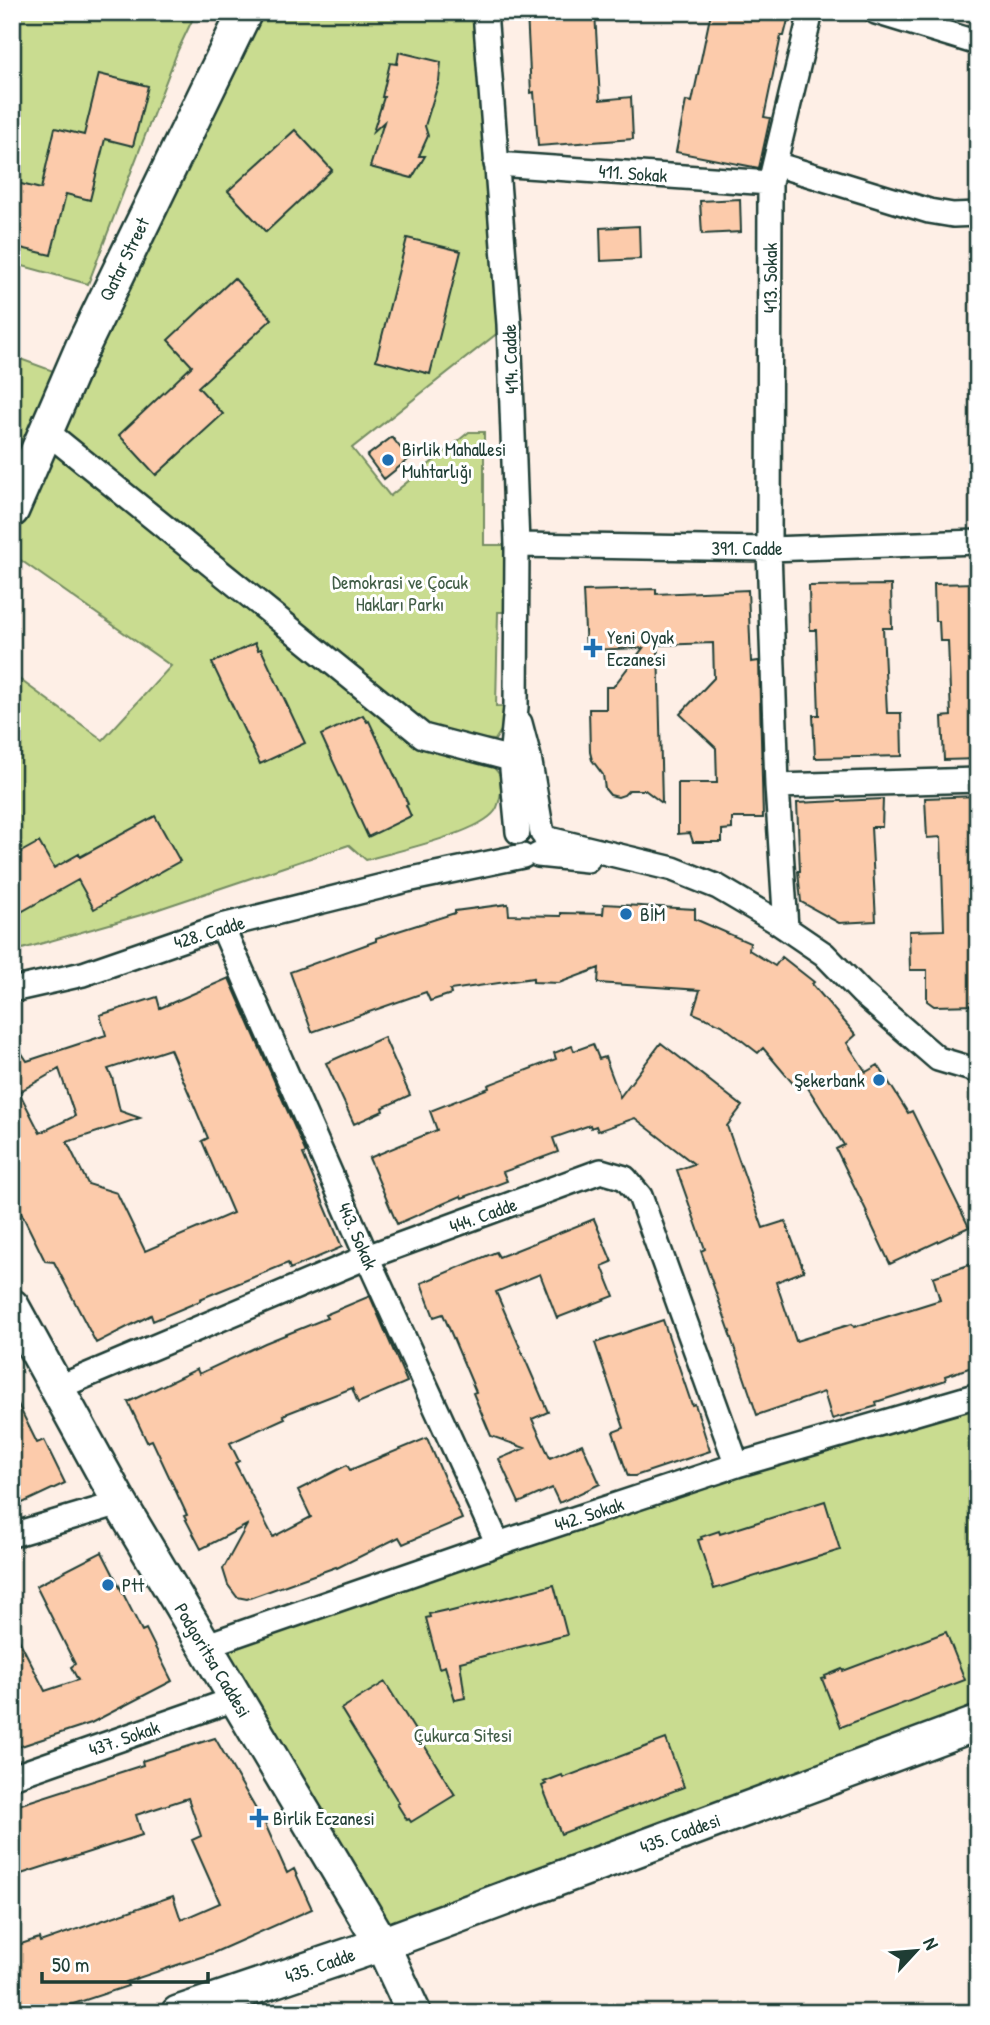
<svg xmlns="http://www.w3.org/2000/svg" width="990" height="2025" viewBox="0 0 990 2025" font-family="'Patrick Hand',sans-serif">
<rect width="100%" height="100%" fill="#feefe6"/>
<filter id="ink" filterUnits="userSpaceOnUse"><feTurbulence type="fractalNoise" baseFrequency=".0143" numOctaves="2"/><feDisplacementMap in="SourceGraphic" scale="14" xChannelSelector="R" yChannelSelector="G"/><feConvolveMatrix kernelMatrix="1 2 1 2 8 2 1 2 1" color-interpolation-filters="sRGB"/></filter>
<g filter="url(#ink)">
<path fill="#c9dc90" stroke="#748c62" stroke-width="2" d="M12,12H196L178,50L88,284L12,263Z
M245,12H485L509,324L352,448L390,496L469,432H484V545H517V612H498L496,706L516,707L495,740L427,736L491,764L503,779C501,788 501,803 495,811C478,834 396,851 366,860L349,845L141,915L12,952V674L103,740L171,666L12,554V510Z
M12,356L56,372L12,480Z
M978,1395V1723L382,1944L204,1646Z"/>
<path fill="#fccbab" stroke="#1f3d34" stroke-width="2" fill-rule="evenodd" d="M527,12H595L600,100L631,97L633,139L538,146L534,92L531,93Z
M711,12H790L784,36H781L764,117L770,118L759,168L676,152L686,101L692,102Z
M399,52L441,62L439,81L425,126L428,136L419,156H425L412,178L370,167L384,122L373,132L384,97H382L390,63L397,64Z
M99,74L148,86L133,146L105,139L90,200L66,194L51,255L12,246V201L17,183L41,189L55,128L84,135Z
M295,130L332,170L266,232L228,191Z
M740,199L741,232L702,234L700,201Z
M639,226L640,259L601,261L600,228Z
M407,238L461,251L430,374L376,360Z
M234,278L272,319L198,387L223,414L156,475L119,435L192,366L168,340Z
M392,437L409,459L384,479L367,456Z
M978,583V759L944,760L942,717L951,716L948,641H940L939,621H935L934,584Z
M891,585L892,628H883L887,713H901L902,756L815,758L813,715H819L816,630H810L809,586Z
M656,589V594L748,590L751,662L759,661L763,818H732V829L722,830V842H693L690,833L678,834V783H717L716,748L680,714L714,678L713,643L658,645L662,803L645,790H629L624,795L618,797L610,795L605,789L603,775L592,760L590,752L589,709H606V687H613L643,648L586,650L583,591Z
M255,643L258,650L261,649L305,743L260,764L212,663Z
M363,715L367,722L369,721L408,804L406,805L411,816L368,837L321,735Z
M978,796V1005L934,1006L927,1001V970H910L909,931L944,930L941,837L927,838L925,798Z
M883,799L882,827H871L876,921L839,923L801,902L798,871H800L797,803Z
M155,816L180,861L94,909L78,880L12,917V857L39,842L54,868L79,854L80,857Z
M508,904L509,915L561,916V913L603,914L604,904L695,909V919L750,943L749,950L775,966L782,957L814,982L812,984L856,1035L847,1043L866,1072L878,1065L908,1113L912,1111L969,1227L890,1264L866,1213L867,1212L836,1149L844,1145L803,1080L795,1086L763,1048L758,1053L722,1025L693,1013L700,990L598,983L599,968L559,983L533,982V978L450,990L451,994L430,1001L426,992L312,1032L290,972L376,941V938L455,913V911Z
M229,978L306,1153L303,1154L342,1247L290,1269L288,1263L200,1299V1301L153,1321L151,1315L96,1343L54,1262L45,1261L12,1194V1038L27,1061L106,1035L100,1015L157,997L160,1008ZM170,1049L208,1138L202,1141L233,1213L145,1251L117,1193L88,1184L67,1142L140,1118L120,1111L112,1077L108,1069ZM59,1069L75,1116L40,1133L19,1092Z
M384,1037L410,1095L382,1108L383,1111L354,1124L326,1063Z
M661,1043L742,1106L727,1126L763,1228L785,1221L804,1271L776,1282L796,1341L852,1324L854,1327L940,1300L933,1277L978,1262V1365L945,1376L946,1380L876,1402L877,1406L832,1419L824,1392L757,1415L729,1332H730L701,1251L705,1249L677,1170L694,1164L635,1118L598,1131L596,1126L591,1128L590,1125L553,1138L558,1152L503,1172L507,1181L462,1198L461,1196L397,1224L369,1158L437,1130L430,1111L489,1088L488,1085L556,1059L554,1053L572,1046L574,1051L593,1044L599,1059L605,1057L620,1097Z
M594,1219L612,1262L602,1266L614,1296L557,1318L540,1274L496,1292L548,1412L532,1419L550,1458L582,1444L600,1484L559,1503L552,1488L519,1503L499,1459L525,1448L491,1436L473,1393L476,1392L443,1314L434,1317L421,1283L496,1252L499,1257Z
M370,1296L407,1382L358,1403L352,1388L283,1415L285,1418L230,1443L239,1461L235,1463L273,1537L311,1517L298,1490L347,1465L350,1470L427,1438L462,1519L403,1544L399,1537L337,1568L336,1567L247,1599L237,1597L228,1585L223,1569L247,1525L201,1549L184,1516L187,1515L152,1440L147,1442L128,1402L197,1369L199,1374L265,1343L327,1318L325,1315Z
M663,1320L692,1405L695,1404L710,1451L635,1476H628L613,1432L624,1428L595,1343Z
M12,1392L37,1443L44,1440L65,1483L12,1508Z
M825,1501L840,1550L714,1589L698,1540L702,1539L701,1537L719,1531L720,1534Z
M102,1552L142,1631L146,1629L172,1681L91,1723L12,1749V1626L45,1691L78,1680L71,1667L75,1664L36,1586Z
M554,1585L567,1635L460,1662L465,1698L455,1700L445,1666L439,1668L426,1618L430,1617L429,1614L447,1610L448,1612Z
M946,1632L965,1680L841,1727L822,1679L826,1678L825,1676L842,1669L843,1671Z
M385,1682L455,1795L411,1822L409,1819L407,1820L397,1804L399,1803L341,1709Z
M215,1738L257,1811L259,1810L287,1873L294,1869L312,1909L213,1953L126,1982L128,1986L46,2013H12V1947L39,1938L40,1942L173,1896L181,1920L220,1903L192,1840L201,1836L188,1798L136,1815L142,1835L18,1875L12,1858V1807L143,1765L142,1761Z
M666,1739L684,1787L561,1834L542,1786L546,1784L544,1782L562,1775L563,1778Z"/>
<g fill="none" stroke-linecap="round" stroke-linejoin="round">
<defs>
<path id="street" d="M485,12L509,324L517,545L516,707L511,759L518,832
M811,12L770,183L769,549L777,786L978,780
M876,12L978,43
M496,164L770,183
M775,164L929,211L953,215L978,214
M46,431L423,736L511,759
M517,545L769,549L978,542
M520,723L529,757L542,833
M777,786L786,928
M545,838L673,869L718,887L774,920L824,954L862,993L938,1059L975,1070
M538,855L587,860
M222,926L367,1257L498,1544
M12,990L83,974L222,926L407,880L523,856
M57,1388L367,1257L601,1171L625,1178L640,1196L737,1465
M12,1535L120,1503
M204,1646L498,1544L737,1465L978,1395
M12,1777L235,1699"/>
<path id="secondary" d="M12,510L82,348L245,12
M12,1306L120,1503L382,1944L414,2013
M178,2013L382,1944L978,1723"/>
</defs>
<use href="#street" stroke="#1f3d34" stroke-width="28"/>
<use href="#secondary" stroke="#1f3d34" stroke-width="38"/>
<use href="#street" stroke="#fff" stroke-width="23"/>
<use href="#secondary" stroke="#fff" stroke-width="33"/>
</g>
</g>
<g fill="#1f6fb2" stroke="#fff" stroke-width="2.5">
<circle cx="388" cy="460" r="7"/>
<path d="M589.5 637.5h7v7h7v7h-7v7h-7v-7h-7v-7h7z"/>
<circle cx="626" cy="914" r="7"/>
<circle cx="879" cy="1080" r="7"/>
<circle cx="108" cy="1585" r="7"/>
<path d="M255.5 1807.5h7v7h7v7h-7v7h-7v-7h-7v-7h7z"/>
</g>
<g text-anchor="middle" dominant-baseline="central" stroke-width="6" stroke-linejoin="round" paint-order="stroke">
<g font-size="19" fill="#1f3d34" stroke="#fff">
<text transform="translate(633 173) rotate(4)">411. Sokak</text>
<text transform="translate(124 259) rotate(-64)">Qatar Street</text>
<text transform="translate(770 278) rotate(-90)">413. Sokak</text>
<text transform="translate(510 359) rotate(-92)">414. Cadde</text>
<text x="747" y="548">391. Cadde</text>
<text transform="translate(209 932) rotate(-17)">428. Cadde</text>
<text transform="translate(483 1215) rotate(-20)">444. Cadde</text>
<text transform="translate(358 1236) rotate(66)">443. Sokak</text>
<text transform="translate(589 1514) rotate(-18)">442. Sokak</text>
<text transform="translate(213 1660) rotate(59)">Podgoritsa Caddesi</text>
<text transform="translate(124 1738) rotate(-19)">437. Sokak</text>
<text transform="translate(680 1833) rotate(-20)">435. Caddesi</text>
<text transform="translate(320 1965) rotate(-19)">435. Cadde</text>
</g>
<g font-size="19" fill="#1f3d34" stroke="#fff" text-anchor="start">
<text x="402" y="449">Birlik Mahallesi<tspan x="402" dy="22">Muhtarlığı</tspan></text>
<text x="607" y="637">Yeni Oyak<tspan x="607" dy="22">Eczanesi</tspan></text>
<text x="640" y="914">BİM</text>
<text x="865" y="1080" text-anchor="end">Şekerbank</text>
<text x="122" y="1585">Ptt</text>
<text x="273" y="1818">Birlik Eczanesi</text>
</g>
<g font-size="19" fill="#415d46" stroke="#fff">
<text x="400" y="582">Demokrasi ve Çocuk<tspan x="400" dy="22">Hakları Parkı</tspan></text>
<text x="463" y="1735">Çukurca Sitesi</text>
</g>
</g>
<rect width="990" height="2025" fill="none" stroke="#fff" stroke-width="42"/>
<rect x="21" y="21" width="948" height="1983" fill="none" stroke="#1f3d34" stroke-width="2.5" filter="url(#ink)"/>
<g transform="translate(916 1951) rotate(64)" stroke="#ffffff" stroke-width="5" paint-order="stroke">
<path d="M0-5L12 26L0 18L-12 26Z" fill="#1f3d34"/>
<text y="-10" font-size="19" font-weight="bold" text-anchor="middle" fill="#1f3d34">N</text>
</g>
<path d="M42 1972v10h166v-10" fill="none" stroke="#1f3d34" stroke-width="3.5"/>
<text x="52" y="1972" font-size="21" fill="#1f3d34" stroke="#ffffff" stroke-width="5" paint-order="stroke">50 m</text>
</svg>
